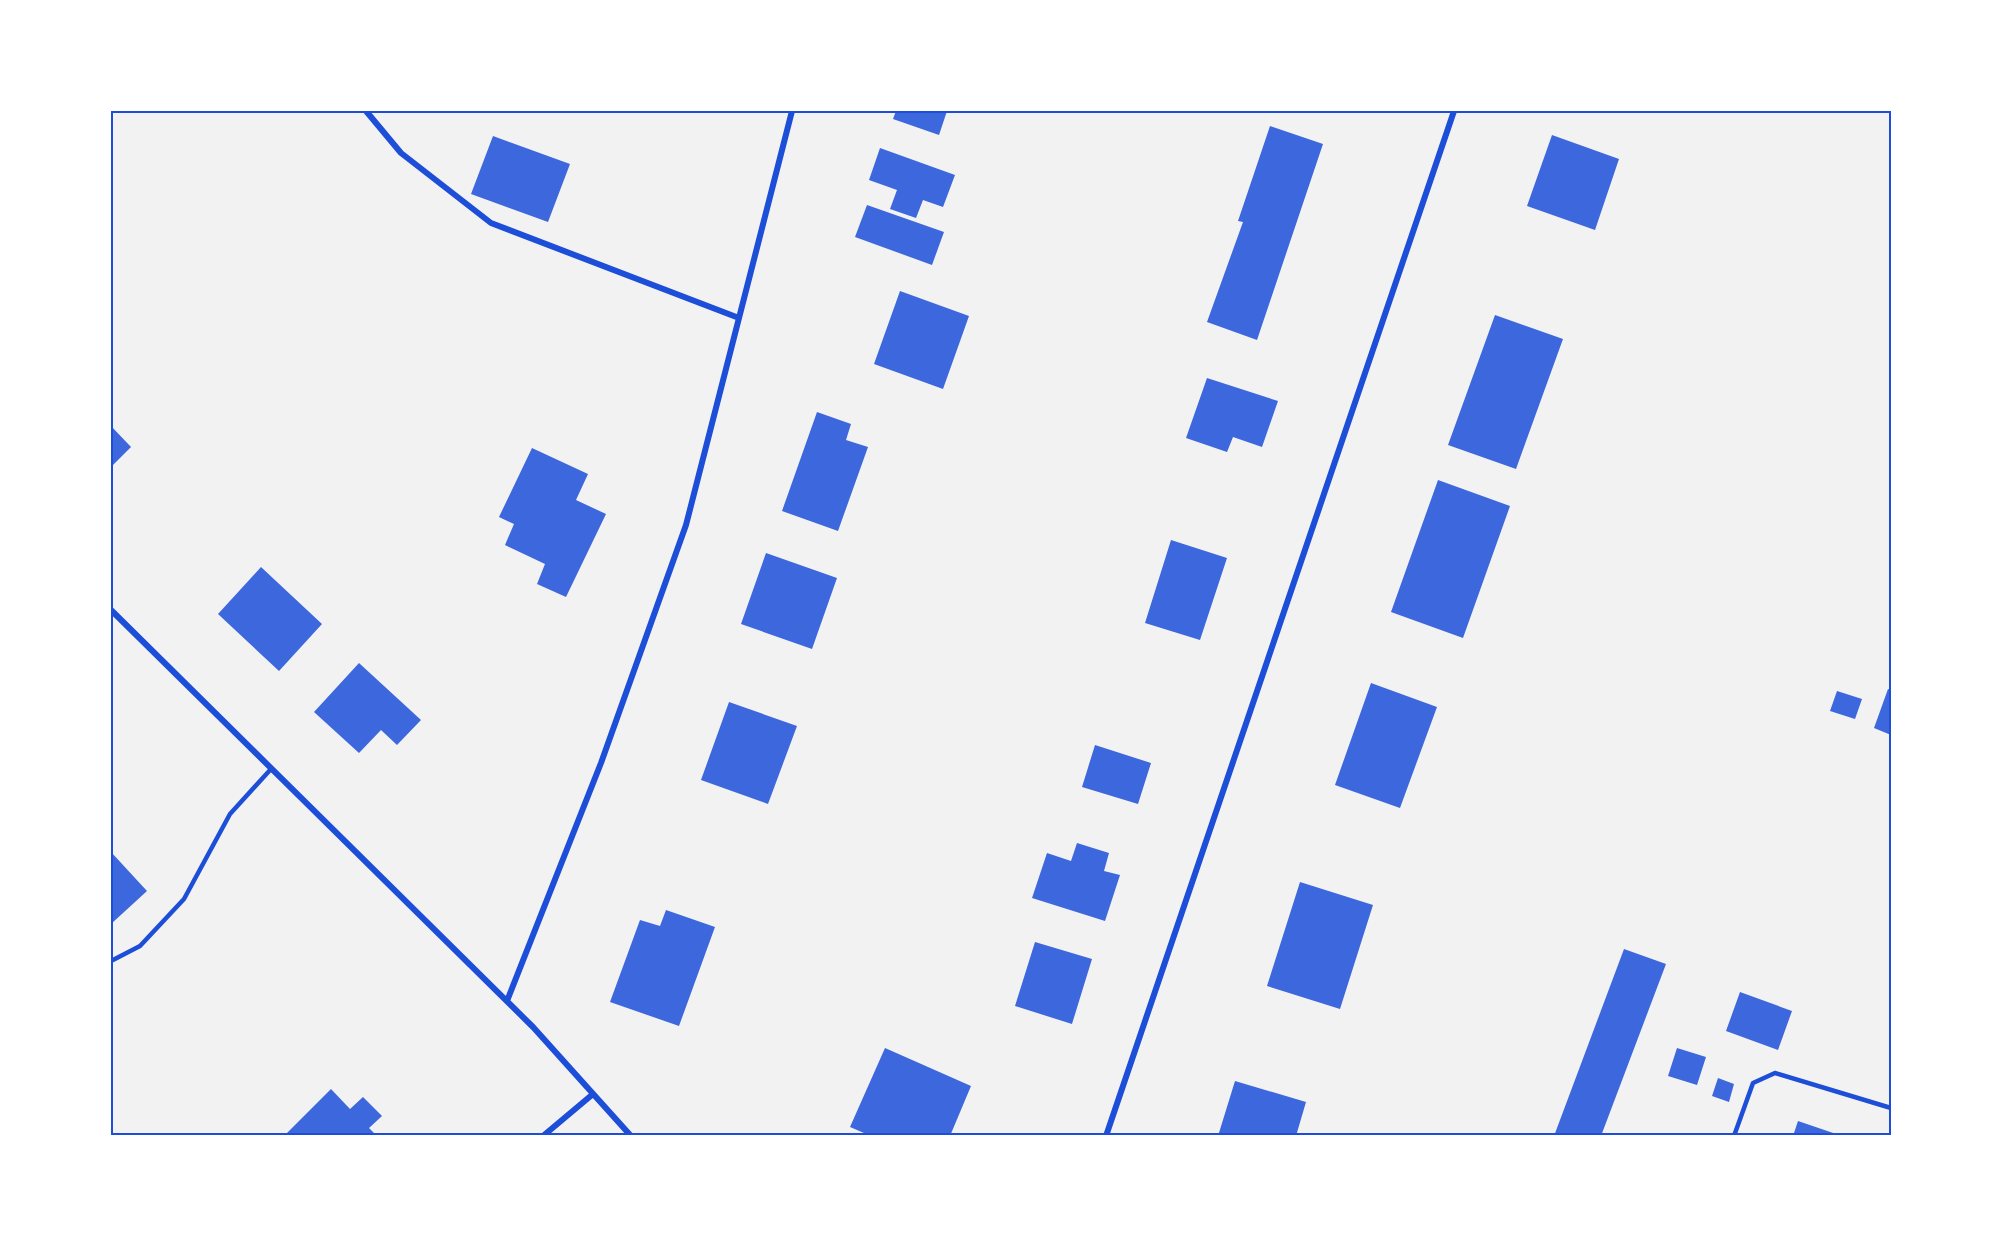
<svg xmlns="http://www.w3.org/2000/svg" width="2002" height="1247" viewBox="0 0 2002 1247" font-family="'Playfair Display',serif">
<rect width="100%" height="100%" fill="#f2f2f2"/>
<path fill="#3d67dc" d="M896,111H947L939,135L893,119Z
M1270,126L1323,144L1257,340L1207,322L1243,222L1238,221Z
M1552,135L1619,159L1595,230L1527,206Z
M493,136L570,164L548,222L471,194Z
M880,148L955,175L943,207L923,200L916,218L890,209L897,190L869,180Z
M867,205L944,232L932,265L855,237Z
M900,291L969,316L943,389L874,364Z
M1495,315L1563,339L1516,469L1448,445Z
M1207,378L1278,401L1262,447L1233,437L1227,452L1186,438Z
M817,412L851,424L846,440L868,447L838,531L782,511Z
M111,426L131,447L111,467Z
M532,448L588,474L576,500L606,514L566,597L537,584L545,564L505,545L514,524L499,517Z
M1438,480L1510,506L1463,638L1391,612Z
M1171,540L1227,558L1200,640L1145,623Z
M766,553L837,578L812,649L741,624Z
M261,567L322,624L279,671L218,614Z
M359,663L421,720L397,745L381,730L359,753L314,712Z
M1371,683L1437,707L1400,808L1335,785Z
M1888,689L1891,690V735L1874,728Z
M1837,691L1862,699L1855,719L1830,711Z
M729,702L797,726L768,804L701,780Z
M1095,745L1151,763L1138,804L1082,787Z
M1077,843L1109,853L1104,871L1120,875L1105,921L1032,898L1047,853L1071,861Z
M111,852L147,891L111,924Z
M1300,882L1373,905L1340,1009L1267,986Z
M666,910L715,927L679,1026L610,1002L640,920L660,926Z
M1035,942L1092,959L1072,1024L1015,1006Z
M1624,949L1666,964L1601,1136H1554Z
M1740,992L1792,1011L1778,1050L1726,1031Z
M885,1048L971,1086L950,1136H871L850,1127Z
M1677,1048L1706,1057L1697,1085L1668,1076Z
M1718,1078L1734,1084L1729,1102L1712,1096Z
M1235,1081L1306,1102L1296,1136H1218Z
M331,1089L350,1109L363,1097L382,1116L369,1128L377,1136H284Z
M1798,1121L1842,1136H1793Z"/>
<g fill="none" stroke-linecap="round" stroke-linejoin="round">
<path stroke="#1d4ed8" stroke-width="4.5" d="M111,961L140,946L184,899L230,814L271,769
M1734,1136L1753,1083L1775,1073L1891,1108"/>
<path stroke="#1d4ed8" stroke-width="6" d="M366,111L401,153L491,223L739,318
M111,610L533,1027L631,1136
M507,1001L601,763L686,525L792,111
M543,1136L593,1094
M1106,1136L1454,111"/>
</g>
<rect width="2002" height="1247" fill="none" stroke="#ffffff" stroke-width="225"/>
<rect x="112" y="112" width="1778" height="1022" fill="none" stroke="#1d4ed8" stroke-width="2"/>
</svg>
